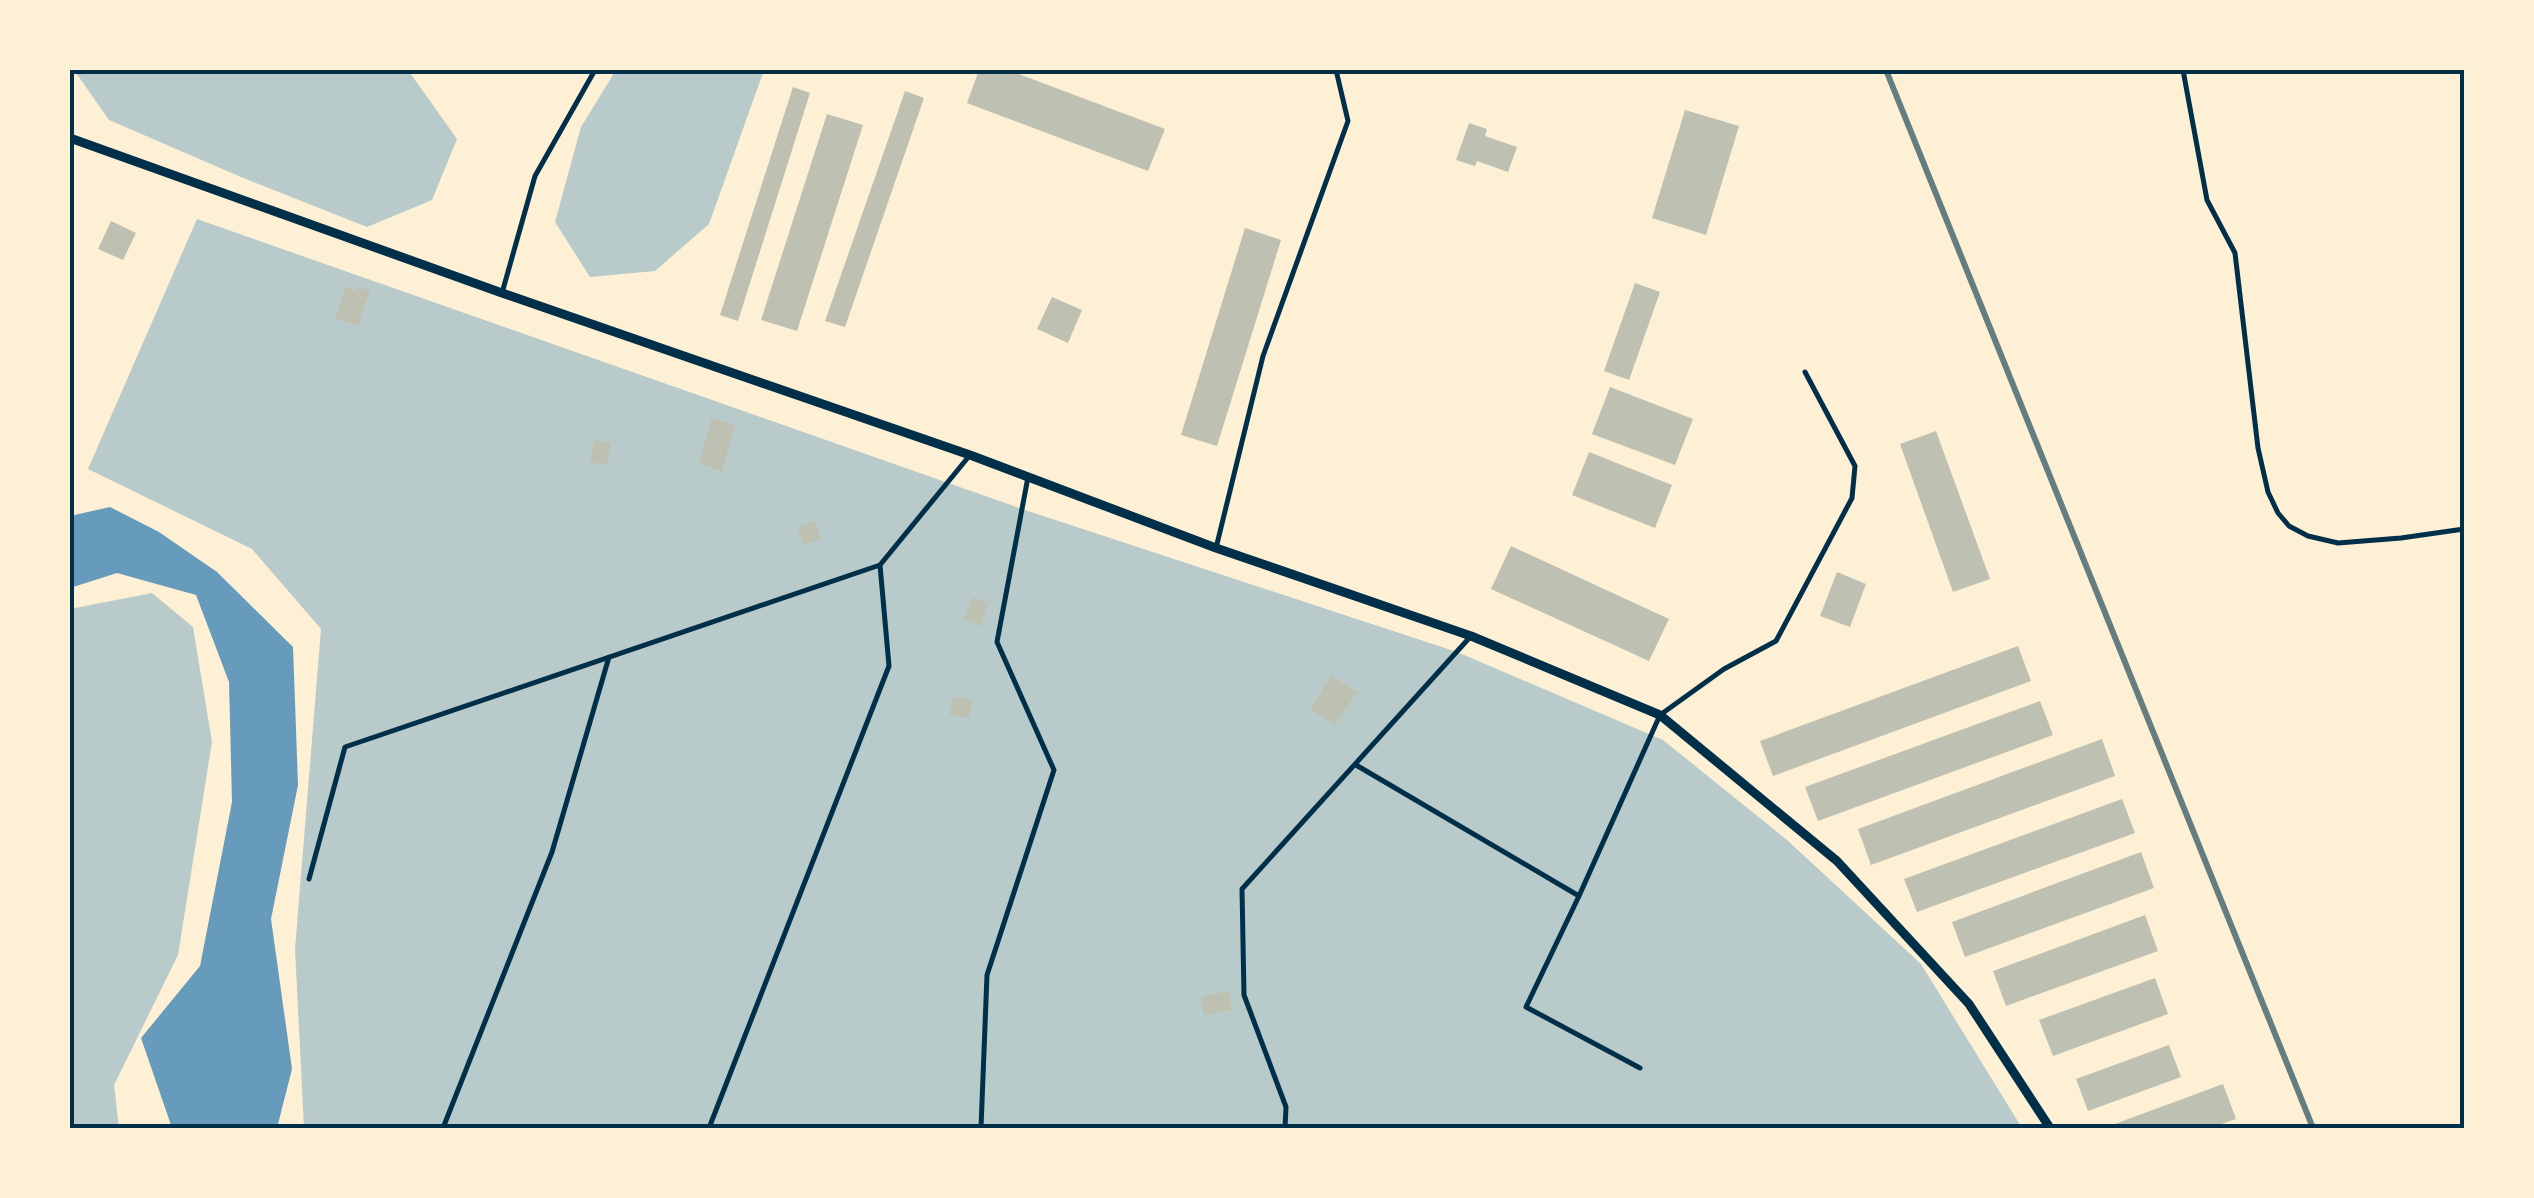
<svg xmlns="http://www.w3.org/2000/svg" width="2534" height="1198" viewBox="0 0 2534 1198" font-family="'Fira Sans',sans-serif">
<rect width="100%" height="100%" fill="#fdf0d5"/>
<path fill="#b9caca" d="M74,70H408L457,139L432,200L367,227L241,177L109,120Z
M616,70H764L709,224L655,271L590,277L555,222L581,127Z
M197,219L1022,509L1457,652L1663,740L1787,840L1921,964L2022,1128H304L295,949L321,629L252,549L88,469Z
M152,593L193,627L212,742L178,955L114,1085L119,1128H70V609Z"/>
<path fill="#669bbc" d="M110,507L159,532L217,572L293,647L298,785L271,919L292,1069L277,1128H172L141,1038L200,966L232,802L229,682L196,595L117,573L70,588V516Z"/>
<path fill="#bec0b2" d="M979,70H1008L1165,129L1148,171L967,103Z
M793,87L810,93L738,321L720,315Z
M905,91L924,98L845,327L825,321Z
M1685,110L1739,126L1706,235L1652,218Z
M827,114L863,125L797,331L761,320Z
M1469,123L1487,129L1485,136L1517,147L1508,172L1477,161L1475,166L1456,160Z
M111,221L136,233L123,260L98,249Z
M1245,228L1281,240L1217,446L1181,435Z
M1635,283L1660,292L1629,380L1604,371Z
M346,287L356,291L358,287L370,291L358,326L335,318Z
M1052,297L1082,310L1068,343L1037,329Z
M1610,387L1693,419L1675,465L1592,434Z
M712,418L735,425L722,471L699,464Z
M1936,431L1990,579L1953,592L1900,444Z
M594,440L611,443L607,465L590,462Z
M1589,452L1672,485L1655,528L1572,495Z
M815,521L821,539L804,545L797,527Z
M1511,546L1669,619L1649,661L1491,589Z
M1837,572L1866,584L1850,627L1820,616Z
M972,597L988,603L981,626L964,620Z
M2018,646L2031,681L1773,776L1760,741Z
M1331,676L1357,692L1335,725L1310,709Z
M953,697L972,700L969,718L950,715Z
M2040,701L2053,735L1818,821L1805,787Z
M2102,739L2115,776L1871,865L1858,829Z
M2122,799L2135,833L1917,912L1904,879Z
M2141,852L2154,888L1965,957L1952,922Z
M2145,915L2158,951L2006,1006L1993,971Z
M2155,978L2168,1014L2053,1056L2039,1020Z
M1229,991L1232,1010L1204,1015L1201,997Z
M2169,1045L2181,1077L2088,1111L2076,1079Z
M2223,1084L2236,1119L2210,1128H2104Z"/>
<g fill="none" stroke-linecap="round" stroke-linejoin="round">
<path stroke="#003049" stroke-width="5" d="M2183,70L2207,200L2235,253L2258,448L2268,492L2278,513L2289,526L2308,536L2338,543L2401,538L2464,529
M502,293L535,176L595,70
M1216,548L1263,356L1348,121L1336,70
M1356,765L1579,896
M309,879L345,747L880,565
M1640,1068L1526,1007L1579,896L1660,715L1724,669L1776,641L1852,498L1855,466L1805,372
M443,1128L552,852L609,657
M709,1128L889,666L880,565L970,455
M981,1128L987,975L1054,770L997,642L1028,477
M1285,1128L1286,1107L1244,995L1242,889L1471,636"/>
<path stroke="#003049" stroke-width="9" d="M70,138L502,293L970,455L1216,548L1471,636L1660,715L1837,861L1969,1004L2050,1128"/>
<path stroke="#657d81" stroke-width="6" d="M1886,70L2313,1128"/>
</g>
<rect width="2534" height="1198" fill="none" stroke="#fdf0d5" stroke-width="145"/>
<rect x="72" y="72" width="2390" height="1054" fill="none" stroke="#003049" stroke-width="4"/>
</svg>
